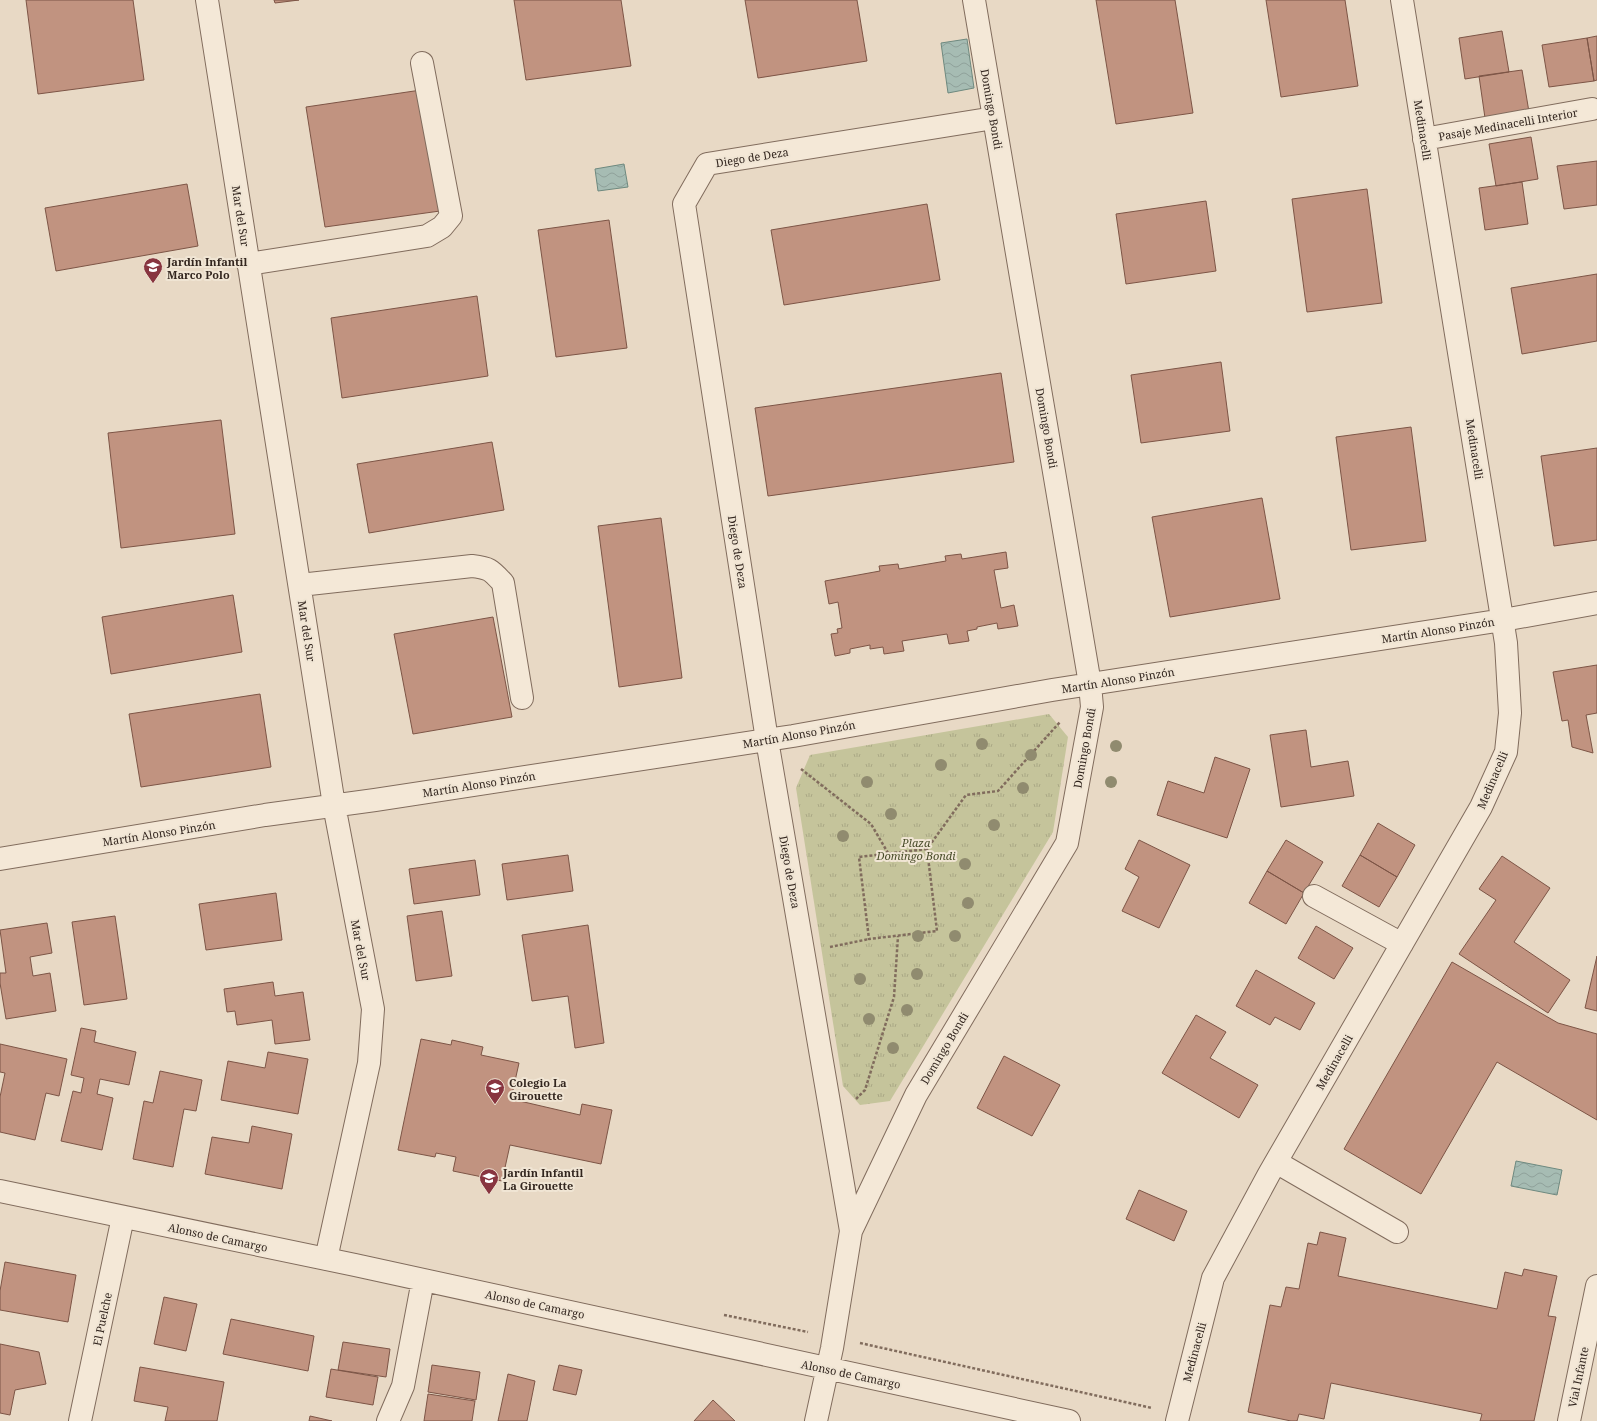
<svg xmlns="http://www.w3.org/2000/svg" width="1597" height="1421" viewBox="0 0 1597 1421" font-family="'Noto Serif',serif">
<defs>
<pattern id="park-tufts" width="24" height="20" patternUnits="userSpaceOnUse"><rect width="24" height="20" fill="#c5c49b"/><path d="M3 7l-1-3M5 7V3M7 7l1-3M15 17l-1-3M17 17v-4M19 17l1-3" fill="none" stroke="#aaa885"/></pattern>
<pattern id="water-waves" width="16" height="10" patternUnits="userSpaceOnUse"><rect width="16" height="10" fill="#a6bcb3"/><path d="M0 5q4-4 8 0t8 0" fill="none" stroke="#8fa19a"/></pattern>
</defs>
<rect width="100%" height="100%" fill="#e8d9c5"/>
<path fill="url(#park-tufts)" d="M1049,714L1068,737L1053,832L890,1101L860,1105L843,1086L796,788L810,755Z"/>
<path fill="url(#water-waves)" stroke="#6e897f" d="M967,39L974,88L948,93L941,43Z
M624,164L628,187L598,191L595,169Z
M1516,1161L1562,1170L1557,1195L1511,1186Z"/>
<path fill="#c19380" stroke="#7d5546" d="M26,0H133L144,80L38,94Z
M274,0H299L275,3Z
M514,0H621L631,66L526,80Z
M745,0H857L867,61L758,78Z
M1096,0H1175L1193,113L1116,124Z
M1266,0H1345L1358,86L1281,97Z
M1502,31L1509,72L1465,79L1459,38Z
M1597,36V80L1594,81L1587,38Z
M1587,38L1594,81L1549,87L1542,45Z
M1522,70L1529,112L1485,118L1479,76Z
M421,90L440,211L325,227L306,107Z
M1531,137L1538,179L1496,186L1489,144Z
M1597,161V205L1564,209L1557,166Z
M1522,182L1528,224L1485,230L1479,188Z
M187,184L198,246L56,271L45,208Z
M1367,189L1382,303L1307,312L1292,199Z
M1206,201L1216,271L1126,284L1116,214Z
M927,204L940,280L784,305L771,230Z
M609,220L627,348L556,357L538,230Z
M1597,274V341L1522,354L1511,288Z
M477,296L488,376L342,398L331,318Z
M1221,362L1230,431L1141,443L1131,375Z
M1001,373L1014,462L768,496L755,408Z
M221,420L235,534L121,548L108,433Z
M1411,427L1426,541L1351,550L1336,437Z
M492,442L504,510L369,533L357,464Z
M1597,448V540L1554,546L1541,456Z
M1262,498L1280,599L1170,617L1152,517Z
M661,518L682,678L619,687L598,526Z
M1006,552L1008,568L994,570L1001,608L1014,605L1018,626L998,629L997,623L977,627V629L967,631L969,641L949,644L947,634L902,641L904,651L884,654L883,647L870,649V645L850,649V653L835,656L831,634L838,633L837,629L842,628L838,602L829,604L825,581L880,571L879,566L898,564L899,569L946,561L945,556L961,554L962,559Z
M233,595L242,652L111,674L102,617Z
M493,617L512,717L413,734L394,634Z
M1597,665V713L1586,715L1593,753L1572,747L1568,720L1562,721L1553,672Z
M260,694L271,767L141,787L129,714Z
M1306,730L1311,767L1348,761L1354,796L1281,807L1270,735Z
M1215,757L1250,769L1227,838L1157,815L1168,781L1204,793Z
M1378,823L1415,845L1397,877L1360,855Z
M1139,840L1190,865L1159,928L1122,911L1139,877L1125,869Z
M1286,840L1323,862L1304,893L1267,871Z
M568,855L573,891L507,900L502,864Z
M1360,855L1397,877L1379,907L1342,886Z
M1502,856L1550,888L1514,942L1570,980L1548,1013L1459,954L1496,900L1479,889Z
M475,860L480,895L414,904L409,869Z
M1267,871L1304,893L1286,924L1249,903Z
M276,893L282,940L206,950L199,904Z
M442,911L452,976L416,981L407,916Z
M115,916L127,999L84,1005L72,922Z
M47,923L52,953L30,957L33,976L50,973L56,1011L6,1019L0,983V973H6L0,930Z
M588,925L604,1043L575,1048L568,996L532,1001L522,935Z
M1316,926L1353,948L1334,979L1298,958Z
M1597,956V1011L1585,1008Z
M1452,962L1558,1023L1597,1034V1120L1497,1062L1421,1194L1344,1149Z
M1256,970L1315,1003L1300,1030L1275,1017L1270,1025L1236,1006Z
M273,982L275,996L303,992L310,1040L275,1044L272,1020L237,1025L235,1011L227,1012L224,989Z
M1196,1015L1226,1032L1210,1058L1258,1085L1239,1118L1162,1073Z
M81,1028L96,1031L94,1042L136,1052L129,1085L100,1079L97,1094L113,1098L102,1150L61,1141L73,1091L81,1093L84,1078L71,1075Z
M421,1039L451,1045L452,1040L483,1047L481,1055L519,1063L511,1099L580,1115L582,1104L612,1110L601,1164L510,1145L502,1181L453,1171L456,1157L436,1153L435,1157L398,1150Z
M0,1044L67,1059L59,1096L46,1093L35,1140L0,1132V1097L5,1073L0,1072Z
M268,1052L308,1059L298,1114L221,1100L228,1061L265,1068Z
M1004,1056L1060,1085L1032,1136L977,1108Z
M160,1071L202,1080L196,1111L184,1109L173,1167L133,1159L144,1101L153,1103Z
M252,1126L292,1134L282,1189L205,1174L212,1137L249,1143Z
M1139,1190L1187,1211L1174,1241L1126,1219Z
M1320,1232L1346,1238L1338,1276L1497,1309L1505,1272L1522,1276L1524,1269L1557,1276L1548,1316L1556,1317L1534,1421H1480L1482,1414L1331,1383L1324,1419L1299,1414L1297,1421H1291L1248,1412L1270,1305L1281,1307L1286,1287L1299,1289L1308,1243L1317,1245Z
M5,1262L76,1275L68,1322L0,1310V1291Z
M164,1297L197,1304L186,1351L154,1344Z
M231,1319L314,1336L308,1371L223,1354Z
M343,1342L390,1349L386,1377L338,1370Z
M0,1344L39,1352L46,1384L15,1390L10,1415L0,1413Z
M432,1365L480,1372L476,1400L428,1392Z
M559,1365L582,1370L576,1395L553,1390Z
M140,1367L224,1382L217,1421H165L168,1407L134,1401Z
M331,1369L378,1377L373,1405L326,1397Z
M508,1374L535,1381L527,1421H498Z
M428,1394L475,1401L472,1421H424Z
M713,1400L735,1421H694Z
M310,1416L332,1421H309Z"/>
<g fill="none" stroke-linecap="round" stroke-linejoin="round">
<defs>
<path id="minor" d="M207,0L334,805L373,1009L369,1063L326,1259
M1424,139L1592,109
M248,264L427,236L442,227L451,216L422,63
M300,585L472,566C490,568 491,570 503,583L522,698
M0,859L265,815L375,800L793,736L1052,690L1503,620L1597,603
M1314,896L1402,944
M1276,1162L1397,1232
M0,1191L355,1265L1069,1421
M851,1231L767,740L684,204L707,164L994,118
M80,1421L123,1217
M388,1421L403,1386L423,1280
M816,1421L832,1348L851,1231L916,1095L1067,843L1092,707L1090,684L974,0
M1177,1421L1213,1278L1269,1174L1481,807L1506,752L1510,713L1506,643L1402,0
M1569,1421L1597,1286"/>
</defs>
<use href="#minor" stroke="#816c5d" stroke-width="24"/>
<path stroke="#816c5d" stroke-width="2.5" stroke-dasharray="3 2" stroke-linecap="butt" d="M801,769L871,824L888,853
M927,849L859,857L869,939L937,931L927,849L966,795L998,791L1060,722
M830,947L869,939
M856,1099L865,1090L894,997L898,936
M724,1315L808,1332
M860,1343L1152,1408"/>
<use href="#minor" stroke="#f4e8d7" stroke-width="22"/>
</g>
<g fill="#908b6f">
<circle cx="982" cy="744" r="6"/>
<circle cx="1116" cy="746" r="6"/>
<circle cx="1031" cy="755" r="6"/>
<circle cx="941" cy="765" r="6"/>
<circle cx="867" cy="782" r="6"/>
<circle cx="1111" cy="782" r="6"/>
<circle cx="1023" cy="788" r="6"/>
<circle cx="891" cy="814" r="6"/>
<circle cx="994" cy="825" r="6"/>
<circle cx="843" cy="836" r="6"/>
<circle cx="965" cy="864" r="6"/>
<circle cx="968" cy="903" r="6"/>
<circle cx="918" cy="936" r="6"/>
<circle cx="955" cy="936" r="6"/>
<circle cx="917" cy="974" r="6"/>
<circle cx="860" cy="979" r="6"/>
<circle cx="907" cy="1010" r="6"/>
<circle cx="869" cy="1019" r="6"/>
<circle cx="893" cy="1048" r="6"/>
</g>
<defs>
<symbol id="school-pin" viewBox="-11 -11 22 30"><path d="M0 17L-7.5 6A9.5 9.5 0 1 1 7.5 6Z" fill="#883540" stroke="#f0e5d4"/><path d="M0-5L7-2L0 1L-7-2ZM-4 1L0 2.5L4 1V4Q0 6-4 4Z" fill="#fff"/></symbol>
</defs>
<g fill-rule="evenodd">
<use href="#school-pin" x="142" y="256" width="22" height="30"/>
<use href="#school-pin" x="484" y="1077" width="22" height="30"/>
<use href="#school-pin" x="478" y="1167" width="22" height="30"/>
</g>
<g text-anchor="middle" dominant-baseline="central" stroke-width="4" stroke-linejoin="round" paint-order="stroke">
<g font-size="11" fill="#33261f" stroke="#f0e5d4">
<text transform="translate(992 109) rotate(80)">Domingo Bondi</text>
<text transform="translate(1508 124) rotate(-10)">Pasaje Medinacelli Interior</text>
<text transform="translate(1423 130) rotate(81)">Medinacelli</text>
<text transform="translate(752 157) rotate(-9)">Diego de Deza</text>
<text transform="translate(241 216) rotate(81)">Mar del Sur</text>
<text transform="translate(1047 428) rotate(80)">Domingo Bondi</text>
<text transform="translate(1475 449) rotate(81)">Medinacelli</text>
<text transform="translate(738 552) rotate(81)">Diego de Deza</text>
<text transform="translate(1438 630) rotate(-9)">Martín Alonso Pinzón</text>
<text transform="translate(307 631) rotate(81)">Mar del Sur</text>
<text transform="translate(1118 680) rotate(-9)">Martín Alonso Pinzón</text>
<text transform="translate(799 734) rotate(-10)">Martín Alonso Pinzón</text>
<text transform="translate(1084 748) rotate(-80)">Domingo Bondi</text>
<text transform="translate(1492 780) rotate(-67)">Medinacelli</text>
<text transform="translate(479 784) rotate(-9)">Martín Alonso Pinzón</text>
<text transform="translate(159 833) rotate(-9)">Martín Alonso Pinzón</text>
<text transform="translate(790 872) rotate(80)">Diego de Deza</text>
<text transform="translate(361 950) rotate(79)">Mar del Sur</text>
<text transform="translate(944 1048) rotate(-59)">Domingo Bondi</text>
<text transform="translate(1334 1062) rotate(-60)">Medinacelli</text>
<text transform="translate(218 1237) rotate(12)">Alonso de Camargo</text>
<text transform="translate(535 1304) rotate(12)">Alonso de Camargo</text>
<text transform="translate(102 1319) rotate(-78)">El Puelche</text>
<text transform="translate(1194 1352) rotate(-75)">Medinacelli</text>
<text transform="translate(851 1374) rotate(12)">Alonso de Camargo</text>
<text transform="translate(1578 1377) rotate(-78)">Vial Infante</text>
</g>
<g font-size="11" font-weight="bold" fill="#33261f" stroke="#f0e5d4" text-anchor="start">
<text x="167" y="261">Jardín Infantil<tspan x="167" dy="13">Marco Polo</tspan></text>
<text x="509" y="1082">Colegio La<tspan x="509" dy="13">Girouette</tspan></text>
<text x="503" y="1172">Jardín Infantil<tspan x="503" dy="13">La Girouette</tspan></text>
</g>
<g font-size="11" font-style="italic" fill="#484c29" stroke="#f0e5d4">
<text x="916" y="842">Plaza<tspan x="916" dy="13">Domingo Bondi</tspan></text>
</g>
</g>
</svg>
